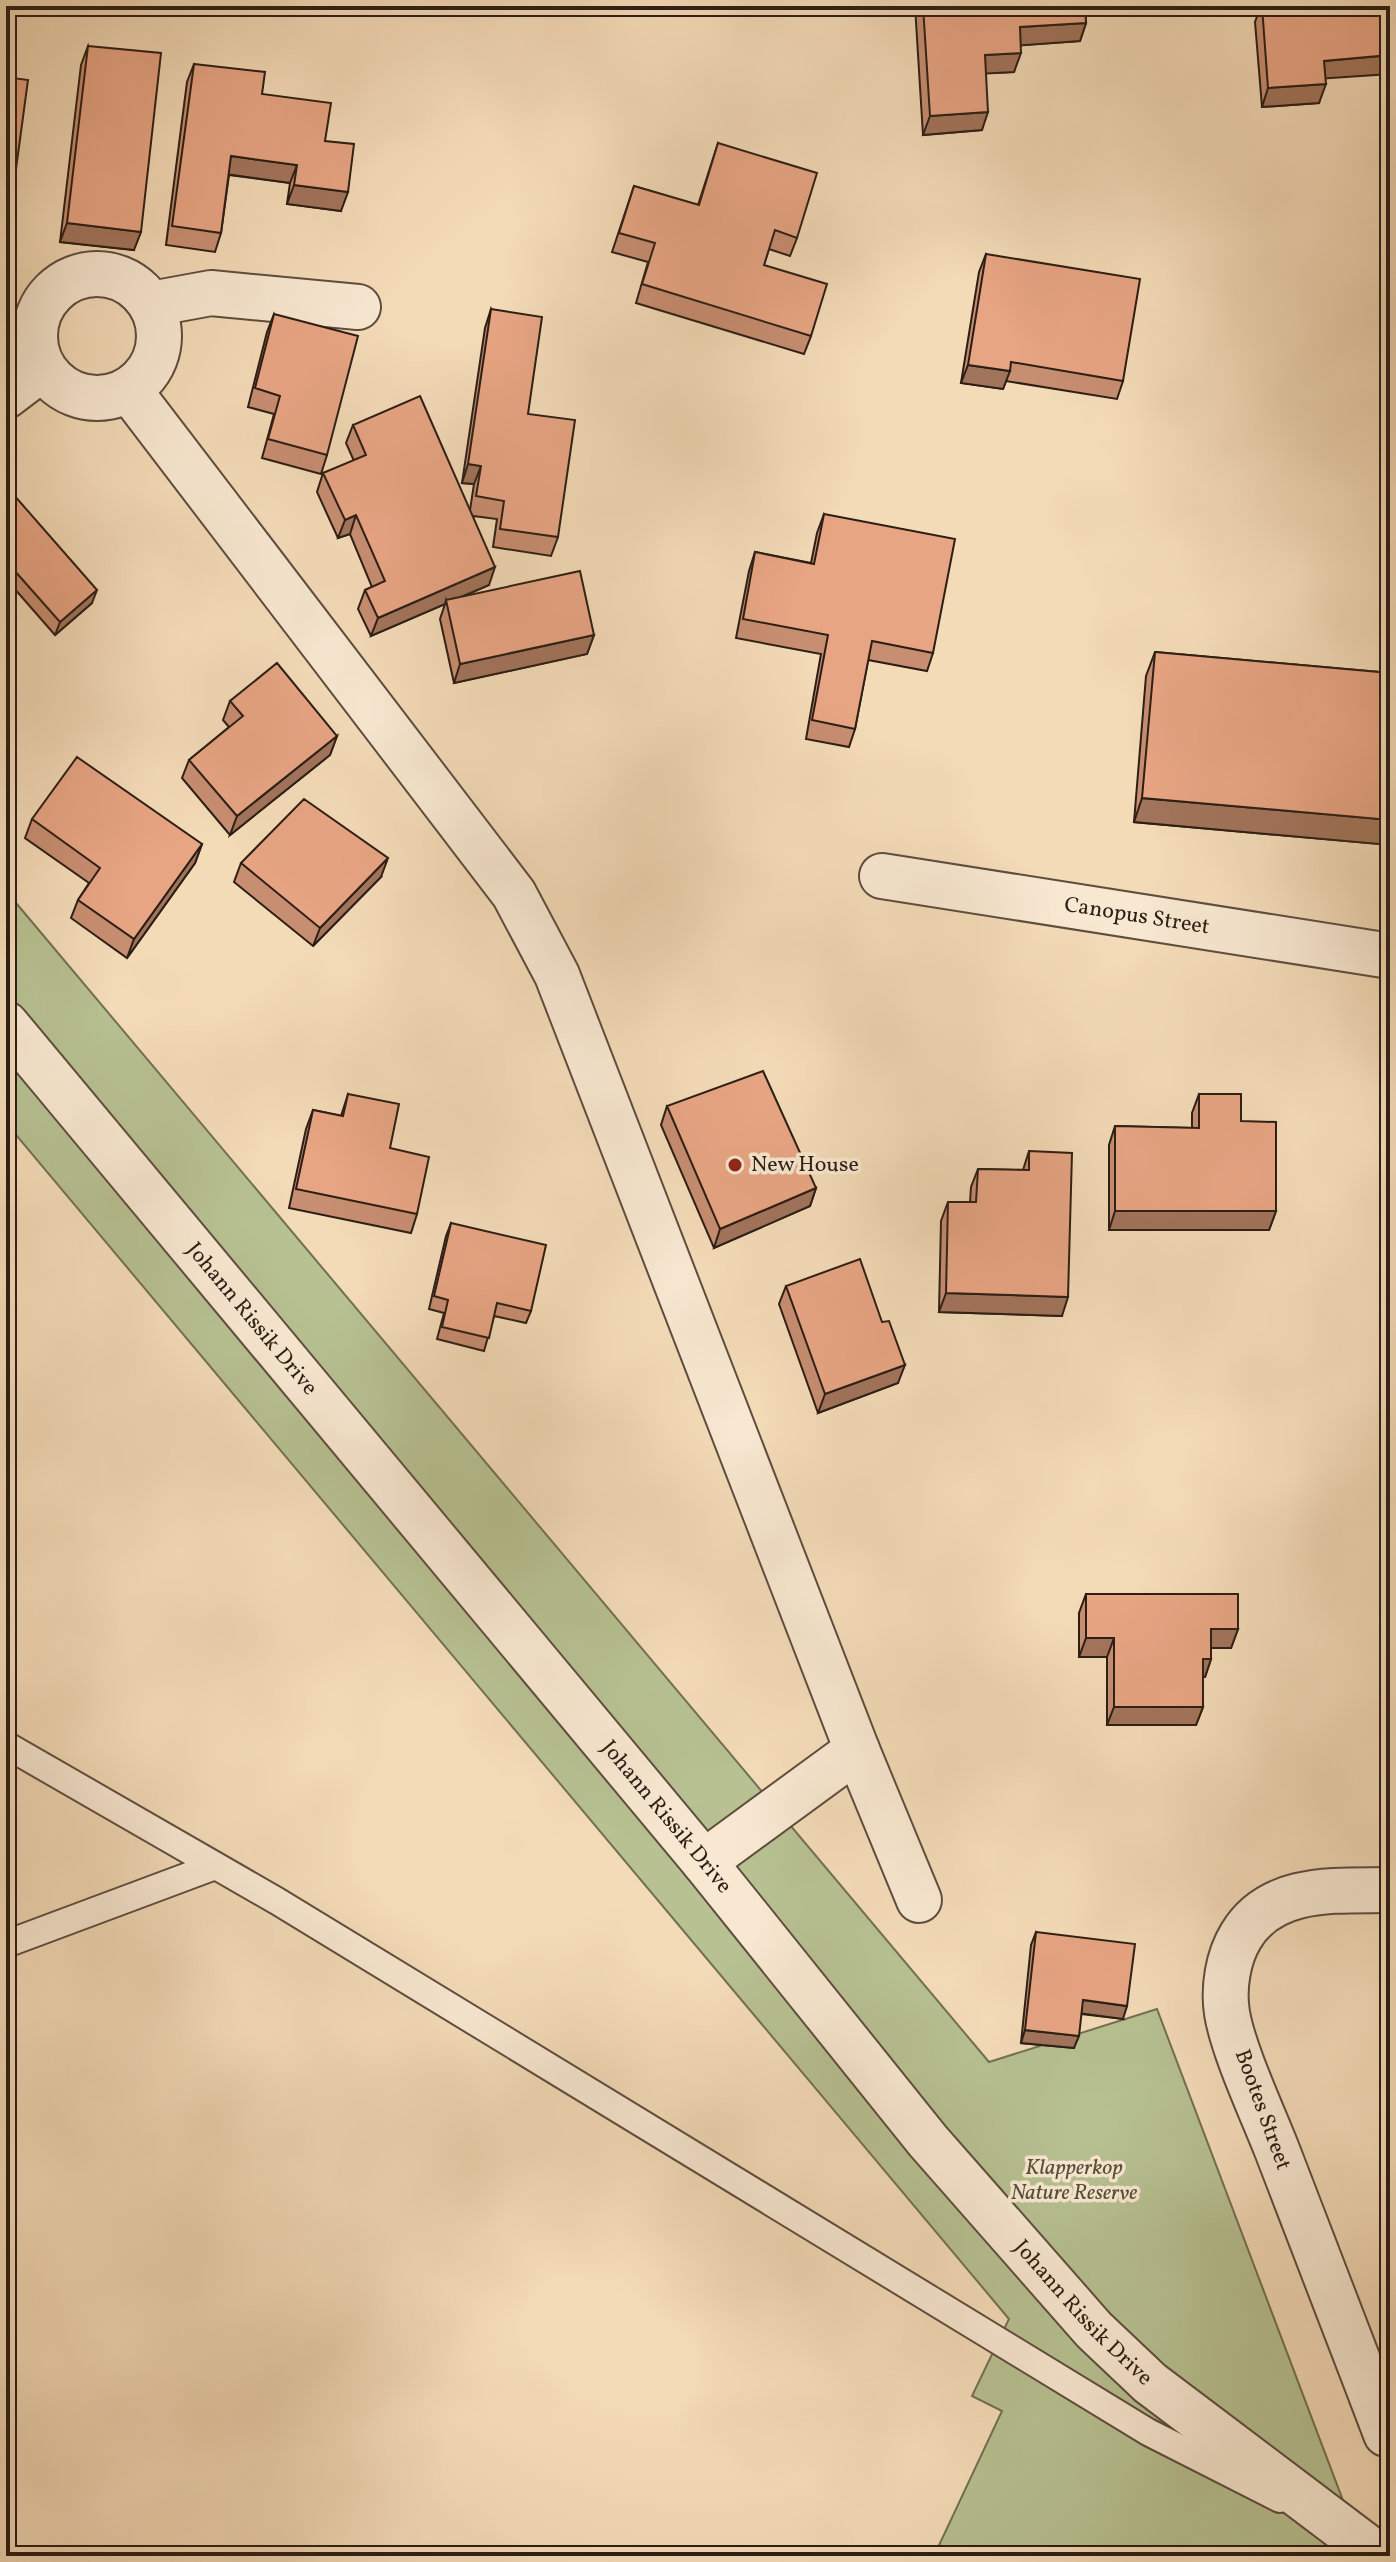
<svg xmlns="http://www.w3.org/2000/svg" width="1396" height="2562" viewBox="0 0 1396 2562" font-family="Vollkorn,serif">
<rect width="100%" height="100%" fill="#f4dbb8"/>
<filter id="stains"><feTurbulence type="fractalNoise" baseFrequency=".0025" numOctaves="4"/><feColorMatrix values="0 0 0 0 .2 0 0 0 0 .09 0 0 0 0 .02 0 0 0 .5 -.17"/></filter>
<radialGradient id="worn" r=".72"><stop offset=".6" stop-color="#630" stop-opacity="0"/><stop offset="1" stop-color="#630" stop-opacity=".3"/></radialGradient>
<path fill="#b7c192" stroke="#727054" stroke-width="2" d="M6,891L989,2062L1157,2009L1364,2556H934L1002,2411L972,2396L1009,2319L6,1123Z"/>
<g fill="none" stroke-linecap="round" stroke-linejoin="round">
<defs>
<path id="service" d="M6,1745L277,1901L1148,2432L1280,2499
M6,1944L215,1866"/>
<g id="minor">
<circle cx="97" cy="336" r="62"/>
<path d="M151,304L211,293L358,307"/>
<path d="M129,390L514,894L557,975L857,1750L704,1862"/>
<path d="M6,396L43,368"/>
<path id="s1" d="M882,876L1390,956"/>
<path id="s2" d="M6,1024L704,1862L928,2141L1094,2330L1150,2383L1379,2556"/>
<path d="M857,1750L919,1900"/>
<path d="M1386,2434C1350,2339 1313,2244 1277,2150C1262,2112 1233,2050 1227,2013C1223,1988 1228,1957 1241,1936C1272,1884 1338,1891 1390,1890"/>
</g>
</defs>
<use href="#service" stroke="#5e4d3e" stroke-width="30"/>
<use href="#minor" stroke="#5e4d3e" stroke-width="48"/>
<use href="#service" stroke="#f8e8d1" stroke-width="26"/>
<use href="#minor" stroke="#f8e8d1" stroke-width="44"/>
</g>
<path fill="#c88e72" stroke="#2c1e15" stroke-width="2" d="M702,6H731L728,15Z
M915,6H1085L1086,23L1080,41L1020,45L1014,72L986,73L982,130L923,135Z
M1261,6H1315V15L1351,13L1350,6H1390L1325,79L1319,103L1262,107L1255,22Z
M88,46L134,250L60,242L81,65Z
M194,64L262,94L325,141L341,211L287,204L290,183L229,175L221,233L215,252L166,245L187,82Z
M718,143L797,238L790,256L769,249L764,265L811,336L804,354L636,303L648,262L612,252L634,186L698,205Z
M986,254L1123,381L1117,399L1006,381L1003,389L961,383L979,272Z
M491,309L528,414L558,537L551,556L493,547L497,519L473,516L489,585L462,597L594,635L587,654L454,683L440,619L445,604L371,636L358,609L365,590L372,587L350,534L338,538L317,492L323,473L354,461L346,443L353,425L470,510L474,484L462,483L485,328Z
M274,314L327,455L321,474L262,458L274,414L248,407L267,332Z
M6,486L92,603L55,635L6,579Z
M824,514L933,653L927,671L868,660L855,729L849,747L806,739L821,654L736,638L749,571L755,552L811,563L817,533Z
M1155,652L1390,673V845L1134,822L1146,676Z
M230,701L337,736L330,755L230,835L182,778L189,760L229,727L223,720Z
M32,819L202,844L195,863L127,958L71,918L78,900L89,883L25,838Z
M241,863L381,877L313,946L234,882Z
M348,1094L390,1148L417,1214L411,1233L289,1208L306,1129L313,1110L341,1116Z
M1199,1094L1241,1121L1276,1211L1269,1230H1109V1145L1115,1126L1192,1128V1113Z
M667,1106L816,1188L810,1206L714,1248L661,1125Z
M1029,1151L1062,1316L939,1312L941,1221L948,1202H970L971,1187L978,1169L1023,1170Z
M451,1223L531,1311L526,1323L494,1316L484,1351L437,1339L444,1313L429,1309L446,1236Z
M786,1286L882,1322L898,1383L818,1413L779,1304Z
M1086,1594L1238,1629L1231,1648H1211V1659L1205,1677H1203V1707L1196,1725H1107V1657H1079V1613Z
M1036,1932L1123,2019L1081,2014L1074,2048L1021,2043L1031,1945Z"/>
<path fill="#a2745c" stroke="#2c1e15" stroke-width="2" d="M1086,23L1080,41L1013,46L1020,27Z
M1021,53L1014,72L978,74L985,55Z
M1390,55V74L1317,79L1324,61Z
M1326,84L1319,103L1262,107L1268,88Z
M988,112L982,130L923,135L930,116Z
M231,156L297,165L290,183L225,174Z
M294,185L348,192L341,211L287,204Z
M67,223L141,232L134,250L60,242Z
M968,365L1010,371L1003,389L961,383Z
M468,464L481,466L474,484L462,483Z
M356,515L350,534L338,538L345,520Z
M495,567L489,585L447,603L446,600L445,604L371,636L378,618Z
M97,590L92,603L55,635L60,622Z
M594,635L587,654L454,683L460,664Z
M337,736L330,755L230,835L237,816Z
M1142,798L1390,820V845L1134,822Z
M202,844L195,863L127,958L134,939Z
M388,858L381,877L313,946L320,928Z
M816,1188L810,1206L714,1248L720,1229Z
M1115,1211H1276L1269,1230H1109Z
M946,1293L1068,1297L1062,1316L939,1312Z
M905,1365L898,1383L818,1413L825,1394Z
M1211,1629H1238L1231,1648H1205Z
M1086,1638H1114L1107,1657H1079Z
M1203,1659H1211L1205,1677H1196Z
M1114,1707H1203L1196,1725H1107Z
M1083,2000L1127,2006L1123,2019L1078,2013Z
M1025,2030L1079,2036L1074,2048L1021,2043Z"/>
<path fill="#e8a584" stroke="#2c1e15" stroke-width="2" d="M923,6H1085L1086,23L1020,27L1021,53L985,55L988,112L930,116Z
M1262,6H1315V15L1359,12L1358,6H1390V55L1324,61L1326,84L1268,88Z
M88,46L161,53L141,232L67,223Z
M194,64L265,72L262,94L331,103L325,141L354,144L348,192L294,185L297,165L231,156L221,233L172,226Z
M6,77L28,80L9,221L6,220Z
M718,143L817,173L797,238L775,230L764,265L827,284L811,336L642,284L655,243L619,233L634,186L699,205Z
M986,254L1140,279L1123,381L1011,362L1010,371L968,365Z
M491,309L542,317L528,414L575,420L558,537L500,529L504,501L476,496L481,466L468,464Z
M274,314L358,336L327,455L268,439L280,396L255,388Z
M420,396L495,567L378,618L365,590L385,581L356,515L345,520L323,473L366,455L353,425Z
M6,486L97,590L60,622L6,561Z
M824,514L955,539L933,653L872,641L855,729L812,720L828,635L743,619L755,552L814,564Z
M580,571L594,635L460,664L446,600Z
M1155,652L1390,673V820L1142,798Z
M277,663L337,736L237,816L189,760L243,716L230,701Z
M77,757L202,844L134,939L78,900L100,868L32,819Z
M304,799L388,858L320,928L241,863Z
M763,1071L816,1188L720,1229L667,1106Z
M348,1094L399,1104L390,1148L429,1157L417,1214L296,1189L313,1110L343,1116Z
M1199,1094H1241V1121L1276,1122V1211H1115V1126L1199,1128Z
M1029,1151L1072,1153L1068,1297L946,1293L948,1202H976L978,1169L1029,1170Z
M451,1223L546,1245L531,1311L497,1303L489,1338L442,1327L448,1300L434,1296Z
M860,1259L882,1322L889,1321L905,1365L825,1394L786,1286Z
M1086,1594H1238V1629H1211V1659H1203V1707H1114V1638H1086Z
M1036,1932L1135,1944L1127,2006L1083,2000L1079,2036L1025,2030Z"/>
<circle fill="#8f2418" stroke="#f8e8d1" stroke-width="3" cx="735" cy="1165" r="8"/>
<g text-anchor="middle" dominant-baseline="central" stroke-width="7" stroke-linejoin="round" paint-order="stroke">
<g font-size="22" fill="#2c1e15" stroke="#f8e8d1">
<text stroke="none"><textPath href="#s1" startOffset="258">Canopus Street</textPath></text>
<text stroke="none"><textPath href="#s2" startOffset="384">Johann Rissik Drive</textPath></text>
<text stroke="none"><textPath href="#s2" startOffset="1032">Johann Rissik Drive</textPath></text>
<text transform="translate(1262 2110) rotate(70)">Bootes Street</text>
<text stroke="none"><textPath href="#s2" startOffset="1680">Johann Rissik Drive</textPath></text>
</g>
<g font-size="22" fill="#2c1e15" stroke="#f8e8d1" text-anchor="start">
<text x="751" y="1165">New House</text>
</g>
<g font-size="22" font-style="italic" fill="#564f3a" stroke="#f8e8d1">
<text x="1074" y="2168">Klapperkop<tspan x="1074" dy="25">Nature Reserve</tspan></text>
</g>
</g>
<rect width="1396" height="2562" fill="none" stroke="#f4dbb8" stroke-width="32"/>
<rect x="8" y="8" width="1380" height="2546" fill="none" stroke="#2c1e15" stroke-width="4"/>
<rect x="16" y="16" width="1364" height="2530" fill="none" stroke="#2c1e15" stroke-width="2"/>
<rect width="100%" height="100%" filter="url(#stains)"/>
<rect width="100%" height="100%" fill="url(#worn)"/>
</svg>
